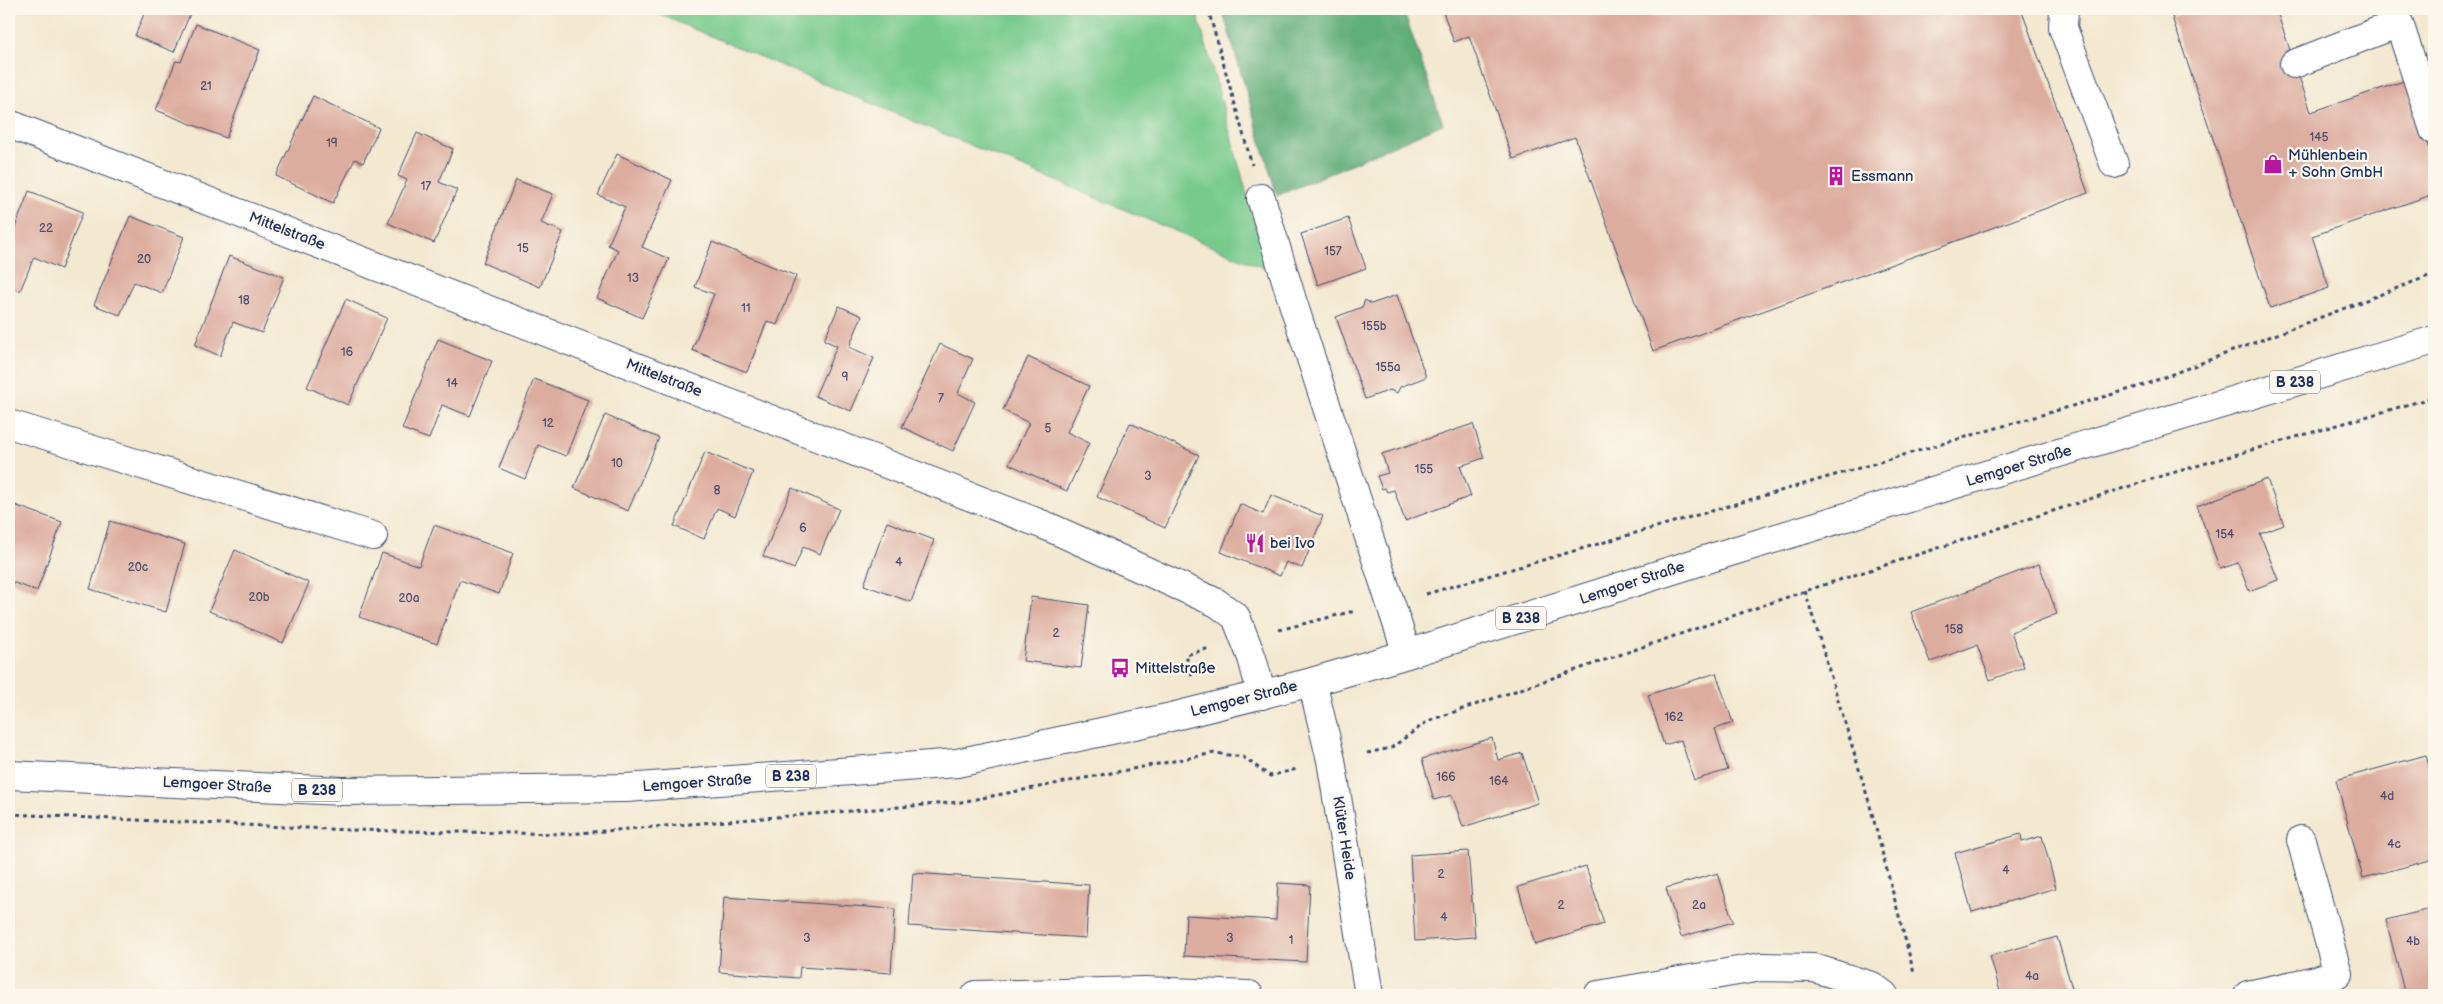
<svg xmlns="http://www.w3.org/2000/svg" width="2443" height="1004" viewBox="0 0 2443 1004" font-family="'Balsamiq Sans',sans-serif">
<rect width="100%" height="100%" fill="#fbf7ec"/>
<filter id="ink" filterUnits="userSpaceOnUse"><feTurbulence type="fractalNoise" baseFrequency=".02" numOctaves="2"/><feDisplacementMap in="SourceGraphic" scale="10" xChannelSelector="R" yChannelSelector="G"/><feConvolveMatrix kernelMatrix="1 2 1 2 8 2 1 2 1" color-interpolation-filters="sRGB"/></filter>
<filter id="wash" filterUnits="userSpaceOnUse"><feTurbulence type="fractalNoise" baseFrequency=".0096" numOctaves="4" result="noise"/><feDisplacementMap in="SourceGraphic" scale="20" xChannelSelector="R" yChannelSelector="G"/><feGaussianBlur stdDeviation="1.12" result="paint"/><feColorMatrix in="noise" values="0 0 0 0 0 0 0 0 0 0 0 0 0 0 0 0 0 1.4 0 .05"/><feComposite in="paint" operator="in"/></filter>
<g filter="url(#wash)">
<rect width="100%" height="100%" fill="#f3e8d0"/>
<path fill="#77ca8c" stroke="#497c75" d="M646,9H1196L1268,271V270Z"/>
<path fill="#61ae78" stroke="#3e6e6b" d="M1222,9H1403L1443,124L1277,196Z"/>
<g id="blocks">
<path fill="#dcac9e" d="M146,9H192L174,52L135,36Z
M1442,9H2021L2088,193L1653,351L1575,137L1513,159L1469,36L1454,42Z
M2196,9H2276L2311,112L2407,80L2434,161V194L2312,236L2329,288L2270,308L2172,17Z
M196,24L260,50L226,138L156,110L176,61L181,62Z
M313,96L379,128L363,163L355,159L333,203L276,176Z
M417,133L453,149L439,182L457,190L434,243L388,223L407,180L398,176Z
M617,154L672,180L642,247L669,259L642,318L597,298L618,250L608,245L625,207L598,195Z
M516,180L553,194L541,223L563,232L540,287L483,263Z
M29,191L83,212L61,269L34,257L20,291L9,287V243Z
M130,216L184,237L162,293L134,282L120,315L94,305Z
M1348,218L1366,268L1318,285L1301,234Z
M712,242L796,276L777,325L767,321L747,372L692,350L714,294L695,287Z
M229,256L284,277L262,333L233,322L220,356L195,345Z
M1397,295L1426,377L1400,387L1397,393L1390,390L1365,399L1336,317L1362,307L1365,300L1371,304Z
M346,299L387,318L348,405L307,387Z
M839,306L862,316L849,347L874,358L851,411L815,396L837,346L824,340Z
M438,339L492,361L470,416L442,405L429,439L402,429Z
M940,344L973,359L958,393L975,402L953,451L902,427Z
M1028,357L1089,386L1067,432L1089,443L1067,491L1009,464L1029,423L1003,410Z
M534,379L588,400L566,456L538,445L525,479L499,468Z
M605,415L659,438L628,511L574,488Z
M1130,423L1199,455L1165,528L1097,497Z
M1473,424L1484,458L1460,466L1471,496L1405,521L1394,490L1387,492L1385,488L1382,489L1377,476L1388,473L1382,454Z
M705,452L753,472L735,516L717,508L704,539L674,526Z
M2267,479L2284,525L2260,534L2278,580L2249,591L2238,563L2220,569L2197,506Z
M792,488L839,509L820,554L803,547L794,569L763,556Z
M1271,495L1323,516L1302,568L1286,562L1280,576L1221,552L1240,504L1263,514Z
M9,503L62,522L37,591L9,581Z
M110,521L185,544L166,612L90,589Z
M887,522L934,540L911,602L864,585Z
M434,525L513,553L499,594L460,580L437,644L359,617L382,553L419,566Z
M235,550L309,583L283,643L209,611Z
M2039,564L2057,614L2011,632L2024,667L1990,680L1977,645L1930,662L1911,612Z
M1031,597L1089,605L1081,668L1023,661Z
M1716,673L1733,723L1715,729L1728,770L1694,780L1681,740L1664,745L1648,695Z
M1492,738L1498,760L1522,753L1538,803L1463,827L1452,795L1434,800L1422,759Z
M2426,755L2434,786V859L2363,878L2336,780Z
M2021,834L2022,842L2042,836L2056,888L1972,912L1955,853Z
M1468,851L1475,937L1415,941L1410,855Z
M1586,866L1604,924L1535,945L1518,887Z
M913,873L1089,885L1086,938L909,926Z
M1718,873L1733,922L1681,937L1666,888Z
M1278,883L1310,885L1306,962L1184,956L1186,915L1276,920Z
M724,897L895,909L891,973L800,967L799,978L719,972Z
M2434,908V995H2405L2386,920Z
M2057,937L2074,995H2001L1990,956Z"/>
</g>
</g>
<g filter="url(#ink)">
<use href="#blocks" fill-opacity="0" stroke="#3b4b6f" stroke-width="1"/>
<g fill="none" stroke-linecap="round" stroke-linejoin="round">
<defs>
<path id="minor" d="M2064,9L2063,28L2114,164
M2294,64L2399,23L2434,130
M9,124L1049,527L1217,603L1236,617L1252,658L1262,695
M1261,198L1293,303L1407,654
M9,424L373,536
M1312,682L1331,760L1369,995
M2301,840L2338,974L2303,983L2307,995
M976,995L1145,991L1249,995
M1598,995L1761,967L1814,968L1872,986L1884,995
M2248,995L2303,983"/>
<path id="major" d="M9,775L342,791L626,788L957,763L1167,718L1312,682L1407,654L1730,552L2434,340"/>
</defs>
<use href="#minor" stroke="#3b4b6f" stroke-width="30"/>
<use href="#major" stroke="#3b4b6f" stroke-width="30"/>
<path stroke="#3b4b6f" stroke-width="3" stroke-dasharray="4 4" stroke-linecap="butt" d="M1208,9L1252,165
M1805,591L1869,802L1914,973
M1426,594L2141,386L2434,274
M1279,630L1350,612H1355
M1192,676L1186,655L1210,648
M1367,753L1391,748L1428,721L1805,591L2155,478L2434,397
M9,814L349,830L567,834L961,802L1215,753L1243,757L1270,776L1297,769"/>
<use href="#minor" stroke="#fff" stroke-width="28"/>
<use href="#major" stroke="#fff" stroke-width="28"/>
</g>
</g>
<defs>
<symbol id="shop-bare" viewBox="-9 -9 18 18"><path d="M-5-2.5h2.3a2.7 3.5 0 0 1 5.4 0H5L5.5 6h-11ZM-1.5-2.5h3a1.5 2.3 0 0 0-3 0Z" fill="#b5179e" stroke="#fbf7ec" stroke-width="2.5" paint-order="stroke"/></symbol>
<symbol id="building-bare" viewBox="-9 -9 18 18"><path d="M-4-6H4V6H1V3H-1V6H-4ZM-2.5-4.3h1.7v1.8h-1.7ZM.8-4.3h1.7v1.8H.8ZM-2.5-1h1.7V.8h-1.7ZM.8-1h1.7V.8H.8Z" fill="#b5179e" stroke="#fbf7ec" stroke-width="2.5" paint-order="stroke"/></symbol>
<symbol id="restaurant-bare" viewBox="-9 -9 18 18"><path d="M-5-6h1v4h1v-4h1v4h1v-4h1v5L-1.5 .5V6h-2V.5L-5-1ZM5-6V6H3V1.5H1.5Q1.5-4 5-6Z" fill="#b5179e" stroke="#fbf7ec" stroke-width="2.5" paint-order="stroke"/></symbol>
<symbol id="bus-bare" viewBox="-9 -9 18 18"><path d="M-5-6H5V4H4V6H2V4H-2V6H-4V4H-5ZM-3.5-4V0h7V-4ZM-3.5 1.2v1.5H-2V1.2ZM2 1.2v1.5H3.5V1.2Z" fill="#b5179e" stroke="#fbf7ec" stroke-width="2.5" paint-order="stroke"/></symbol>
</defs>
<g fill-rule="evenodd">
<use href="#shop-bare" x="2259" y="150" width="28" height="28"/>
<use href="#building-bare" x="1822" y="162" width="28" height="28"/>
<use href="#restaurant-bare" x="1241" y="529" width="28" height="28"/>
<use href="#bus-bare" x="1106" y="654" width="28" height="28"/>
</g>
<g text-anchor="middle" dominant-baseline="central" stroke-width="4.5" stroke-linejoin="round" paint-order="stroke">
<g font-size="12" fill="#4b4e6e">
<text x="206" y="86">21</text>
<text x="2319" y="137">145</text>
<text x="332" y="143">19</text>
<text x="426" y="186">17</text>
<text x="46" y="228">22</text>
<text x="523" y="248">15</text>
<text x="1333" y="251">157</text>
<text x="144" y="259">20</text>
<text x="633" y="278">13</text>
<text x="244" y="300">18</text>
<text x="746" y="308">11</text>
<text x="1374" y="326">155b</text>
<text x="347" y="352">16</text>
<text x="1388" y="367">155a</text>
<text x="845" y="377">9</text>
<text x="452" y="383">14</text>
<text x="941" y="398">7</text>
<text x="548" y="423">12</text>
<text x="1048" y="428">5</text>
<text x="617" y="463">10</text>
<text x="1424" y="469">155</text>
<text x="1148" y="476">3</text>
<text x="717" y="490">8</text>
<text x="803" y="528">6</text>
<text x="2225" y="534">154</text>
<text x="899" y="562">4</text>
<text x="138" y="567">20c</text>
<text x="259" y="597">20b</text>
<text x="409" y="598">20a</text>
<text x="1954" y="629">158</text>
<text x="1056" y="633">2</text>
<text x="1674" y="717">162</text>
<text x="1446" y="777">166</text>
<text x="1499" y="781">164</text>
<text x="2387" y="796">4d</text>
<text x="2394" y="844">4c</text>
<text x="2006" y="870">4</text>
<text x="1441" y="874">2</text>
<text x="1561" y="905">2</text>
<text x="1699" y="905">2a</text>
<text x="1444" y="917">4</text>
<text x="807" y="938">3</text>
<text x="1230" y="938">3</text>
<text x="1291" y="940">1</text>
<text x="2413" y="941">4b</text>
<text x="2032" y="976">4a</text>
</g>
<g fill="#fbf7ec" stroke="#5e6b89" stroke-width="1">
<rect x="2270" y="370.5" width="50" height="23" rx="4"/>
<rect x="1496" y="606.5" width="50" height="23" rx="4"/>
<rect x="766" y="764.5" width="50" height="23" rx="4"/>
<rect x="292" y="778.5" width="50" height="23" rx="4"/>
</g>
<g font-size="14" font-weight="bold" fill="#1b2f5e">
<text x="2295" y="382">B 238</text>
<text x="1521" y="618">B 238</text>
<text x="791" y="776">B 238</text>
<text x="317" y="790">B 238</text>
</g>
<g font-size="15" fill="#1b2f5e" stroke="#fbf7ec" text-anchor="start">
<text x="2288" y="155">Mühlenbein<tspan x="2288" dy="17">+ Sohn GmbH</tspan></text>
<text x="1851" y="176">Essmann</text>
<text x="1270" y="543">bei Ivo</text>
<text x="1135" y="668">Mittelstraße</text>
</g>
<g font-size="15" fill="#1b2f5e" stroke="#fbf7ec">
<text transform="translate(287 231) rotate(21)">Mittelstraße</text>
<text transform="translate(664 378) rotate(21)">Mittelstraße</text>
<text transform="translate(2019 466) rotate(-17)">Lemgoer Straße</text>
<text transform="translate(1632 583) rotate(-18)">Lemgoer Straße</text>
<text transform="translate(1244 699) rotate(-14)">Lemgoer Straße</text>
<text transform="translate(697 783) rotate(-4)">Lemgoer Straße</text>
<text transform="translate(217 785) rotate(3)">Lemgoer Straße</text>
<text transform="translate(1344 838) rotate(81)">Klüter Heide</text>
</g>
</g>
<rect width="2443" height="1004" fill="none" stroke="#fbf7ec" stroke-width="30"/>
</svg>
